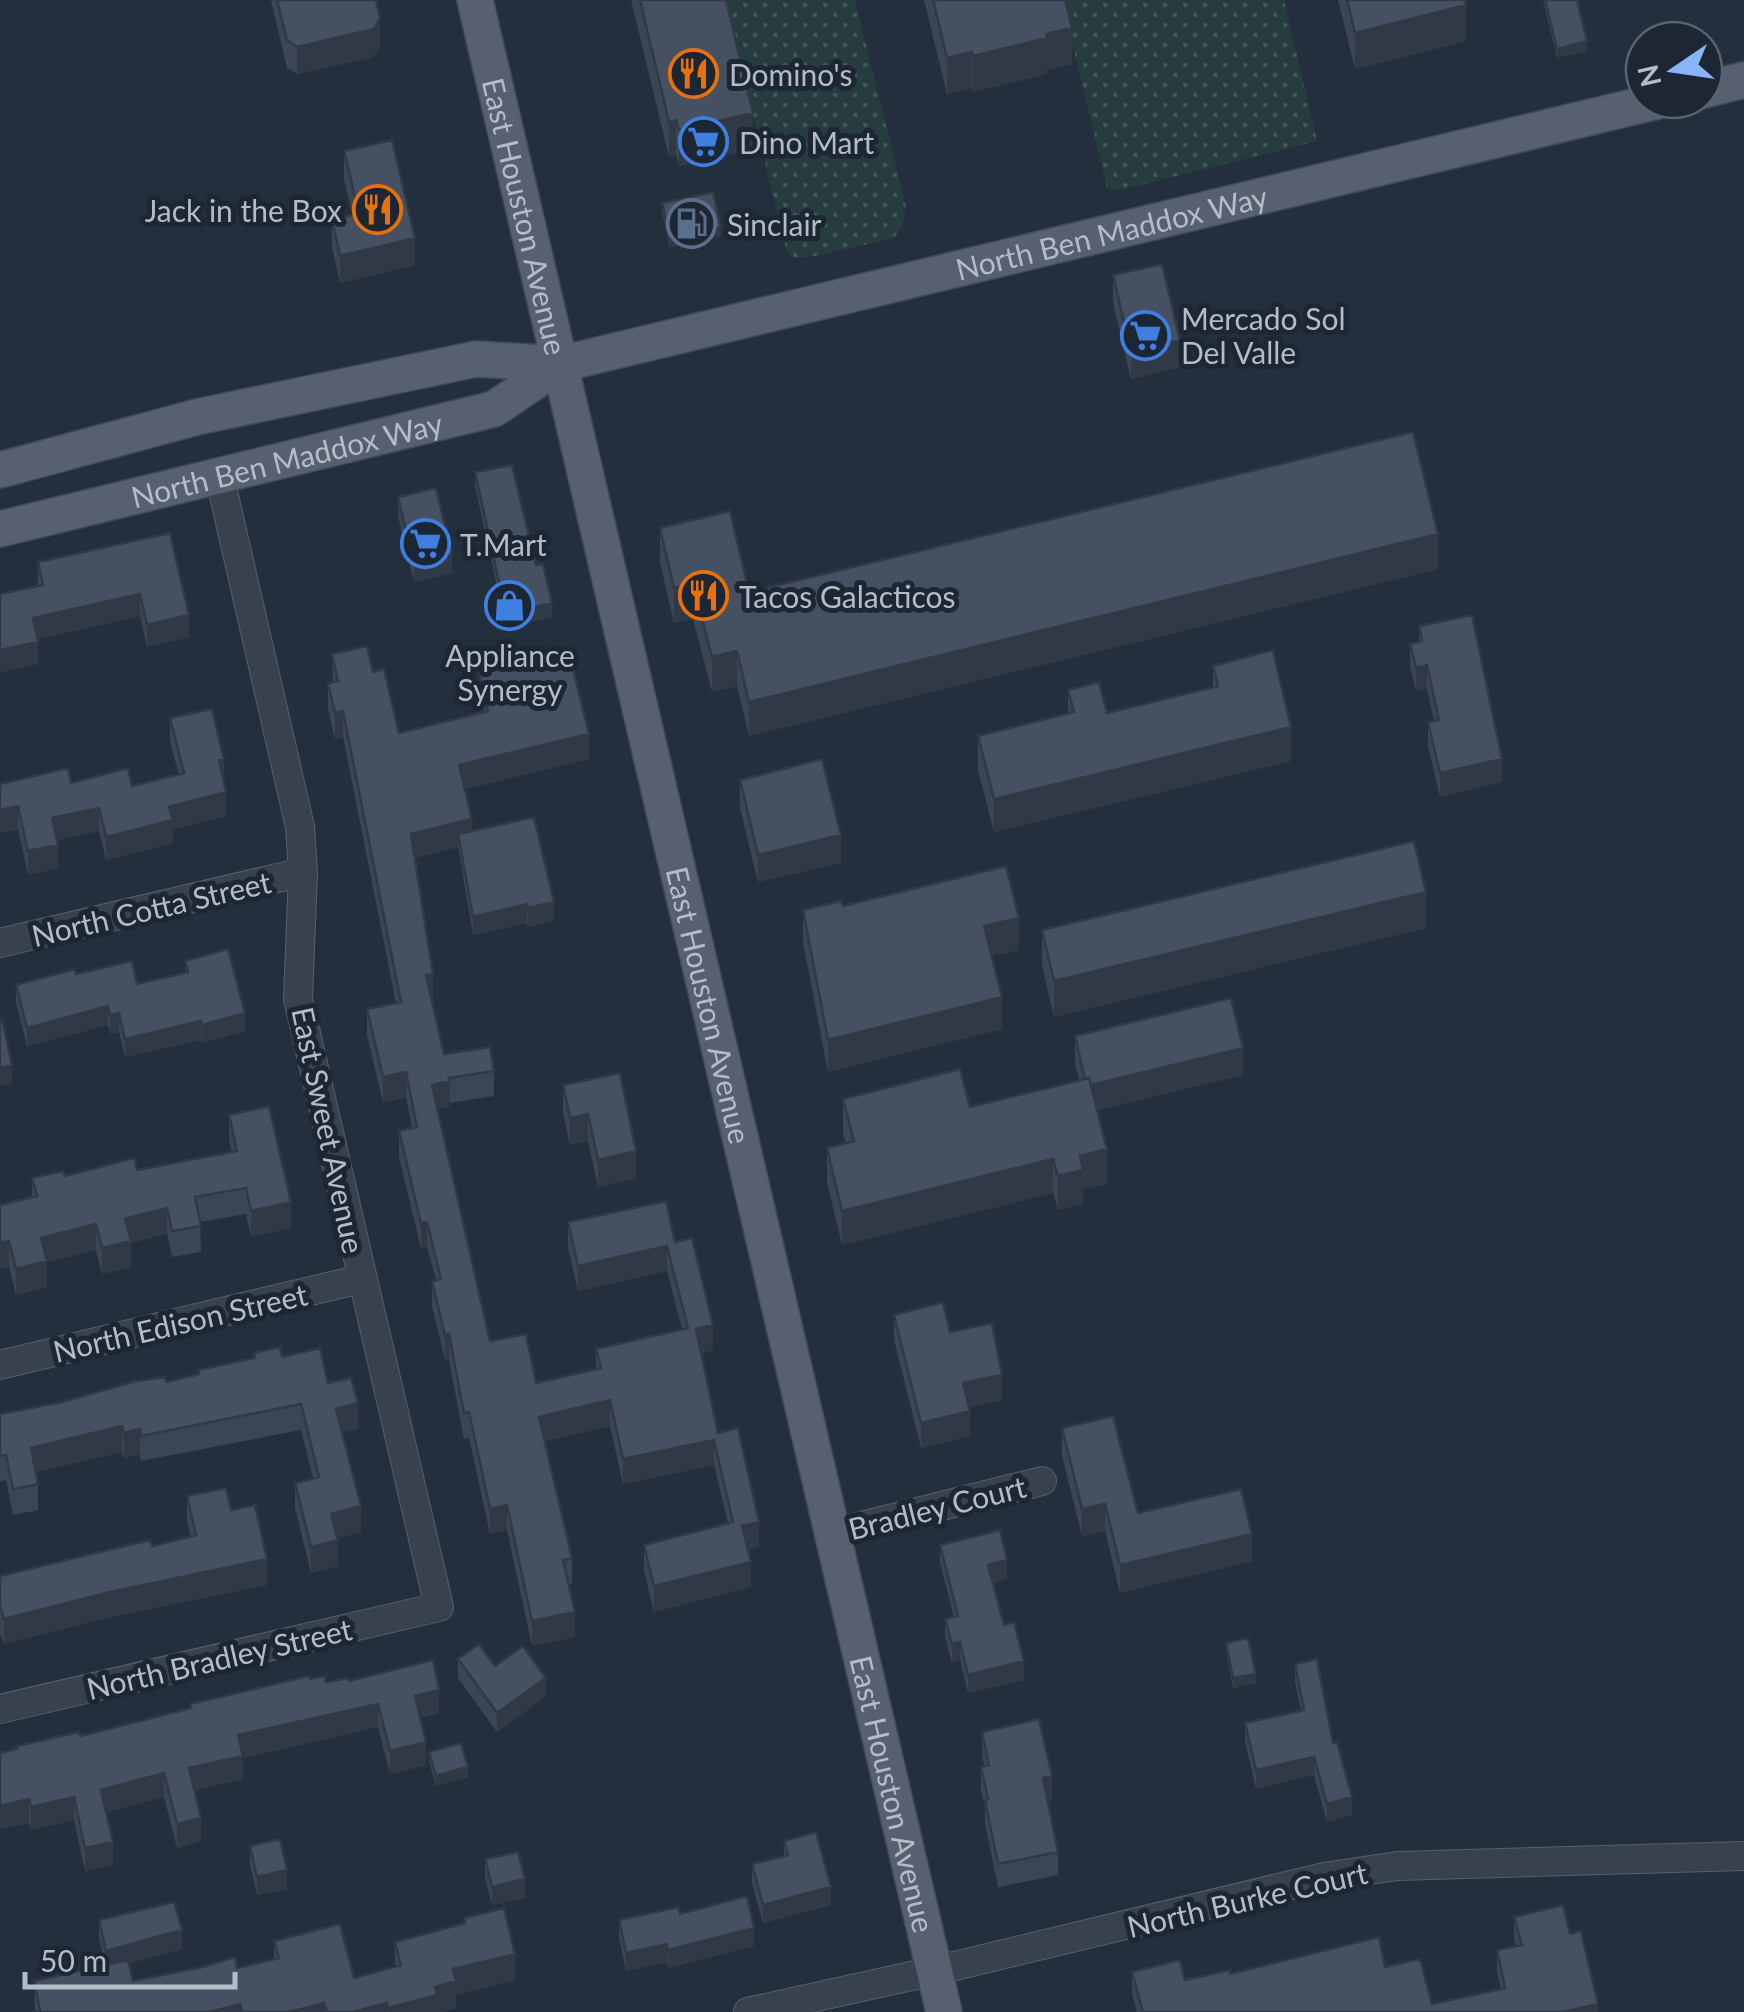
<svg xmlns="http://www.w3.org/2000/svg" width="1744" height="2012" viewBox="0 0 1744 2012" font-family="Lato,sans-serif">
<defs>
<pattern id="grass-dots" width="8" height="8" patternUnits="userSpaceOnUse" patternTransform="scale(2.5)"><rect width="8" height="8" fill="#263c3f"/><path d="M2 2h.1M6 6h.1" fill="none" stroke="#435659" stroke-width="1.8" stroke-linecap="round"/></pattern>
</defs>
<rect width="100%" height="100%" fill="#242f3e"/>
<path fill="url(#grass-dots)" d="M725,0H855L906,207L902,227L894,238L810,257L795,258L787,252Z
M1062,0H1284L1317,141L1120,190L1107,188Z"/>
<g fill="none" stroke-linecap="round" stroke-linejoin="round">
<defs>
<path id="minor" d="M0,943L303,872
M0,1365L361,1279
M833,1533L1042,1481
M0,1709L439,1607L298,999L303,872L300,827L219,474
M748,2012L934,1971L1324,1877L1397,1866L1744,1856"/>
<g id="major">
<path id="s1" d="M475,0L944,2012"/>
<path d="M1704,90L1744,80"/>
<path id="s2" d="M0,470L197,417L476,359L561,364L1662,100"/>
<path id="s3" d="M0,529L494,409L561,364"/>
</g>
</defs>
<use href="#minor" stroke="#565f6c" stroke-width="30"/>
<use href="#major" stroke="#414a57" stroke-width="38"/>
<use href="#minor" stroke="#38414e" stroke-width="28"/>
<use href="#major" stroke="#56606e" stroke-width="35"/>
</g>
<path fill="#3b4654" d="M271,0H376L380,46L374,57L297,74L287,68Z
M631,0H726L753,149L679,166L676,156L669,157Z
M924,0H1065L1072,64L1047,70V74L973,92L972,88L947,94Z
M1338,0H1465L1466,41L1355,69Z
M1543,0H1577L1587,51L1557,58Z
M344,151L415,265L340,283L332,247V220L352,214L344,179Z
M662,203L721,236L670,247L662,213Z
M1113,275L1180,367L1131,379L1113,303Z
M475,472L536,565L552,617L506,628L475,486Z
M398,497L452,573L414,582L398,516Z
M660,528L749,592L1438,569L749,736L737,686L712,692L693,619L674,623L660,563Z
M170,533L189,615V637L147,647L140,616L38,639V664L0,672V594L38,586V562Z
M1419,626L1502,782L1440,797L1428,746V722L1434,721L1427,688L1416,691L1410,667V644L1419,642Z
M332,654L373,672L399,733L482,713L479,699V673L589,759L465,789L472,831L554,921L528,927L527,923L473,935L458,847L414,858L433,999L431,1000L444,1054L494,1071V1096L450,1103V1106L437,1109L490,1341L536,1383L596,1369V1349L682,1329L667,1271L578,1291L568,1248V1222L675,1242L713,1350L701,1353L718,1433L759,1547L748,1550L751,1587L654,1612L644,1570V1545L728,1523L714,1465L623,1484L610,1426L545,1441L572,1558V1584H569L575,1637L532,1646L507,1530L490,1534L469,1438L464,1439L449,1360H445L432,1306V1281L436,1280L427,1247L421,1249L399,1157V1131L412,1128L406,1097L383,1103L367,1035V1009L396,1003L343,737L335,739L328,709V683L333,682Z
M1213,666L1291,761L994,832L978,770V736L1068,714V690L1107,713L1213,687Z
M170,718L224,782L226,816L173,829V843L106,860L99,831L56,840L58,868L28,875L18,829L0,833V784L71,783L132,786L179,775L170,742Z
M740,780L841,863L758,882L740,808Z
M843,906L1019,950L992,956L1002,1029L828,1072L803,942V910Z
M1426,928L1054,1017L1042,966V930Z
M185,961L245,1031L202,1043L201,1040L125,1057L119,1032L110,1034L108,1025L27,1046L16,1003V985L76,974L137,984L185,973Z
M1075,1036L1243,1075L1097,1110L1107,1184L1083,1189V1204L1058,1210L1053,1193L842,1245L827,1182V1148L846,1143L843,1133V1099L970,1107L1079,1080L1075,1063Z
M563,1085L636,1178L598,1187L588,1141L570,1145L563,1113Z
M229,1115L291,1228L251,1237L246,1214L200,1222L201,1252L172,1257L167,1233L131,1243V1267L102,1274L96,1250L47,1262V1287L16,1295L9,1267L0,1269V1205L32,1197V1178L137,1170L232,1152L229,1140Z
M894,1315L950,1332L1002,1400L969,1407L970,1436L921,1448L894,1340Z
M254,1353L282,1357L328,1383L358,1429L342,1432L361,1532L337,1538L338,1566L311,1573L295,1508V1483L313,1478L301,1430L141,1461L140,1454L124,1458L122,1452L36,1472L38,1484V1510L13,1515L6,1480L0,1481V1414L198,1375L254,1358Z
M1062,1428L1138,1513L1252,1561L1120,1593L1105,1531L1082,1536L1062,1456Z
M187,1496L231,1510L267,1585L106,1618L4,1644L0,1633V1576L152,1546L191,1537L187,1521Z
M940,1545L1007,1579L993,1583L1004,1625L1024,1680L968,1693L960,1660L952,1663L945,1637V1619L954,1617L940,1563Z
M1226,1643L1256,1683L1233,1688L1226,1652Z
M458,1659L495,1666L546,1696L497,1732L458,1678Z
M1295,1664L1333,1743L1352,1815L1327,1822L1314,1775L1256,1789L1245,1742V1723L1301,1710L1295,1682Z
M310,1679L326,1682L349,1681L439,1713L420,1718L426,1765L390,1774L378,1727L243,1758V1779L194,1790L201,1841L177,1848L164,1797L106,1812L113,1865L85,1871L74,1820L31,1830L29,1823L0,1829V1753L80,1736L190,1708V1704Z
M982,1732L1052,1799L1047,1800L1058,1852V1875L998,1887L985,1823V1808L981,1790V1767L984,1766L982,1755Z
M429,1752L468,1777L436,1786L429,1762Z
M784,1841L831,1905L763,1923L752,1883V1864L784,1856Z
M250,1846L287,1889L257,1895L250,1864Z
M485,1859L525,1898L492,1905L485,1878Z
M680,1914L754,1946L668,1968L667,1962L626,1971L619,1938V1920Z
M1514,1917L1570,1934L1598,2012H1137L1132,1994V1972L1185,1980L1230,1974L1385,1967L1432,2004L1501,1989L1497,1972V1950L1516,1946L1514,1939Z
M464,1918L515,1980L456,1995V2008L441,2012H32L35,2011L34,1981L105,1966L99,1938V1920L182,1949L129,1963L133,1981L237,1968L274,1959V1941L354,1978L395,1967V1942L464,1923Z"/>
<path fill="#303945" d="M1466,5V41L1355,69V33Z
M380,19V46L374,57L297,74V47Z
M1072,28V64L1047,70V74L973,92V56Z
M1587,41V51L1557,58V49Z
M972,52V88L947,94V58Z
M753,113V149L679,166V130Z
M676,120V156L669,157V122Z
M721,227V236L670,247V238Z
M415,238V265L340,283V256Z
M1180,340V367L1131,379V352Z
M1438,534V569L749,736V702Z
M452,554V573L414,582V563Z
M693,584V619L674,623V588Z
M140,594V616L33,640V618Z
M552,603V617L506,628V614Z
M189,615V637L147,647V625Z
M38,642V664L0,672V650Z
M737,651V686L712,692V657Z
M1427,665V688L1416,691V668Z
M343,711V737L335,739V713Z
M1291,727V761L994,832V799Z
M589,734V759L459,790V765Z
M224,759V782L219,760Z
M1502,759V782L1440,797V773Z
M226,792V816L173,829V843L106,860V837L169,807Z
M18,806V829L0,833V810Z
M99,808V831L52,841V818Z
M472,819V844L458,834V847L411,859V834Z
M841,835V863L758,882V855Z
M58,845V868L28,875V851Z
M1426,892V928L1054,1017V981Z
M554,902V921L528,927V908Z
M527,904V923L473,935V917Z
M1019,918V950L984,958V926Z
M433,974V999L426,1001V975Z
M1002,997V1029L828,1072V1040Z
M108,1006V1025L27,1046V1028Z
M119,1013V1032L110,1034V1015Z
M245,1013V1031L202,1043V1025Z
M201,1021V1040L125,1057V1039Z
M1243,1048V1075L1087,1113V1086Z
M12,1065V1083L0,1086V1068Z
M406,1072V1097L383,1103V1077Z
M450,1081V1106L432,1110V1085Z
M588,1114V1141L570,1145V1118Z
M1107,1149V1184L1083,1189V1204L1058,1210V1176L1080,1156Z
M636,1151V1178L598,1187V1160Z
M1053,1159V1193L842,1245V1211Z
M291,1202V1228L251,1237V1211Z
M167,1208V1233L131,1243V1267L102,1274V1248L125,1219Z
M427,1222V1247L421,1249V1223Z
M96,1224V1250L47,1262V1287L16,1295V1269L41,1238Z
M9,1241V1267L0,1269V1243Z
M667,1246V1271L578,1291V1266Z
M713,1325V1350L696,1354V1329Z
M449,1334V1360H445V1335Z
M1002,1375V1400L963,1409V1383Z
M610,1400V1426L539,1442V1417Z
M358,1403V1429L336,1434V1409Z
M970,1411V1436L921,1448V1423Z
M122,1426V1452L31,1473V1448Z
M140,1429V1454L124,1458V1433Z
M714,1440V1465L623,1484V1459Z
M1105,1504V1531L1082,1536V1509Z
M507,1505V1530L490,1534V1509Z
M361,1506V1532L331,1539V1514Z
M759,1522V1547L742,1551V1526Z
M1252,1534V1561L1120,1593V1565Z
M338,1540V1566L311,1573V1547Z
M267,1559V1585L106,1618L4,1644V1619L106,1593Z
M1007,1560V1579L988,1584V1565Z
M751,1562V1587L654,1612V1586Z
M575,1612V1637L532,1646V1621Z
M960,1642V1660L952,1663V1644Z
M1024,1661V1680L968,1693V1675Z
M1256,1674V1683L1233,1688V1678Z
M546,1678V1696L497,1732V1713Z
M439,1690V1713L415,1719V1696Z
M378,1704V1727L243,1758V1779L189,1792V1768L238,1735Z
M426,1742V1765L390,1774V1751Z
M1314,1757V1775L1256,1789V1770Z
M468,1767V1777L436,1786V1776Z
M164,1773V1797L101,1813V1790Z
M1052,1776V1799L1043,1801V1778Z
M74,1797V1820L31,1830V1807Z
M1352,1797V1815L1327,1822V1804Z
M29,1799V1823L0,1829V1806Z
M201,1818V1841L177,1848V1824Z
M113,1842V1865L85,1871V1848Z
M287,1870V1889L257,1895V1877Z
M525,1879V1898L492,1905V1887Z
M831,1887V1905L763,1923V1905Z
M754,1928V1946L668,1968V1950Z
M182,1930V1949L106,1970V1951Z
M667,1944V1962L626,1971V1953Z
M515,1954V1980L456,1995V2008L441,2012H388V2008L435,1987L453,1969Z
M324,2003V2012H290Z
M387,2003V2012H353Z
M240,2004V2012H210Z
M1598,2004V2012H1563Z"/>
<path fill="#455162" stroke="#303945" stroke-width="2.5" d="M277,0H376L380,19L374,29L297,47L287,40Z
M640,0H726L753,113L679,130L676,120L669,122Z
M933,0H1065L1072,28L1046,34L1047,38L973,56L972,52L947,58Z
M1347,0H1465L1466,5L1355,33Z
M1545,0H1577L1587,41L1557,49Z
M392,140L415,238L340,256L332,220L359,213L344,151Z
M713,192L721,227L670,238L662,203Z
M1162,264L1180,340L1131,352L1113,275Z
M1413,432L1438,534L749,702L737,651L712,657L693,584L674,588L660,528L730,511L749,592Z
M512,465L536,565L543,564L552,603L506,614L475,472Z
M436,488L452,554L414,563L398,497Z
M170,533L189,615L147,625L140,594L33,618L38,642L0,650V594L43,585L38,562Z
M1472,615L1502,759L1440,773L1428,722L1439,720L1427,665L1416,668L1410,644L1422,641L1419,626Z
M367,646L373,672L384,669L399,733L488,711L479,673L569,652L589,734L459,765L472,819L411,834L433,974L426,975L444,1054L490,1047L494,1071L449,1078L450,1081L432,1085L490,1341L526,1334L536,1383L601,1368L596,1349L688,1328L667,1246L578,1266L568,1222L666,1201L675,1242L692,1238L713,1325L696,1329L718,1433L738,1428L759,1522L742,1526L751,1562L654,1586L644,1545L733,1522L714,1440L623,1459L610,1400L539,1417L572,1558L563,1560L575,1612L532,1621L507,1505L490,1509L469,1412L464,1413L449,1334L445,1335L432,1281L441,1279L427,1222L421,1223L399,1131L417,1127L406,1072L383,1077L367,1009L401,1002L343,711L335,713L328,683L338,681L332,654Z
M1273,650L1291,727L994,799L978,736L1074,712L1068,690L1099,682L1107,713L1218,686L1213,666Z
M212,709L224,759L219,760L226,792L169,807L173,820L106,837L99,808L52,818L58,845L28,851L18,806L0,810V784L68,768L71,783L128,768L132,786L184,773L170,718Z
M822,759L841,835L758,855L740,780Z
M534,817L554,902L528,908L527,904L473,917L458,834Z
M1414,841L1426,892L1054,981L1042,930Z
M1006,866L1019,918L984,926L1002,997L828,1040L803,910L841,901L843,906Z
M228,949L245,1013L202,1025L201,1021L125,1039L119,1013L110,1015L108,1006L27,1028L16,985L75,969L76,974L132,961L137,984L188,972L185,961Z
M1231,998L1243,1048L1091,1085L1089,1078L1085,1079L1075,1036Z
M2,1019L12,1065L0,1068V1020Z
M960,1069L970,1107L1089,1078L1107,1149L1080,1156L1083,1170L1058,1176L1053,1159L842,1211L827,1148L854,1141L843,1099Z
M620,1073L636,1151L598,1160L588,1114L570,1118L563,1085Z
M269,1106L291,1202L251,1211L246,1188L195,1197L201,1226L172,1231L167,1208L125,1219L131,1241L102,1248L96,1224L41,1238L47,1261L16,1269L9,1241L0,1243V1205L37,1196L32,1178L63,1171L65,1176L134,1158L137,1170L237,1151L229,1115Z
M943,1302L950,1332L992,1323L1002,1375L963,1383L970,1411L921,1423L894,1315Z
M280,1347L282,1357L320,1348L328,1383L351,1378L358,1403L336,1409L361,1506L331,1514L338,1540L311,1547L295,1483L319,1477L301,1404L141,1436L140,1429L124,1433L122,1426L31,1448L38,1484L13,1489L6,1455L0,1456V1414L62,1402L136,1381L165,1377L166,1382L199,1374L198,1370L255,1358L254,1353Z
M1113,1416L1138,1513L1241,1489L1252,1534L1120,1565L1105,1504L1082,1509L1062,1428Z
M226,1488L231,1510L255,1505L267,1559L106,1593L4,1619L0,1607V1576L150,1540L152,1546L196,1535L187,1496Z
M1000,1530L1007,1560L988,1565L1004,1625L1014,1622L1024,1661L968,1675L960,1642L952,1644L945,1619L958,1616L940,1545Z
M1248,1638L1256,1674L1233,1678L1226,1643Z
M479,1644L495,1666L523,1646L546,1678L497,1713L458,1659Z
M1317,1659L1333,1743L1337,1742L1352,1797L1327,1804L1314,1757L1256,1770L1245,1723L1304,1710L1295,1664Z
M433,1660L439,1690L415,1696L426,1742L390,1751L378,1704L238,1735L243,1756L189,1768L201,1818L177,1824L164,1773L101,1790L113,1842L85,1848L74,1797L31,1807L29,1799L0,1806V1753L17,1749V1746L79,1732L80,1736L191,1708L190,1704L309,1676L310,1679L325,1676L326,1682L348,1678L349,1681Z
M1039,1719L1052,1776L1043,1778L1058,1852L998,1864L985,1800L988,1799L981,1767L989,1765L982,1732Z
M461,1743L468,1767L436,1776L429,1752Z
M816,1832L831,1887L763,1905L752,1864L788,1855L784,1841Z
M280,1839L287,1870L257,1877L250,1846Z
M518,1852L525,1879L492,1887L485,1859Z
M747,1896L754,1928L668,1950L667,1944L626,1953L619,1920L679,1907L680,1914Z
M174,1902L182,1930L106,1951L99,1920Z
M1563,1905L1570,1934L1581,1931L1598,2004L1563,2012H1143L1132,1972L1180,1960L1185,1980L1230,1970V1974L1379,1937L1385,1967L1420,1959L1432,2004L1505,1988L1497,1950L1522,1945L1514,1917Z
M504,1908L515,1954L453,1969L456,1981L435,1987L437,1995L388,2008L387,2003L353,2012H327L324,2003L290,2012H242L240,2004L210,2012H32L40,2010L34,1981L128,1960L133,1981L203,1967L235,1957L237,1968L279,1958L274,1941L340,1924L354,1978L401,1965L395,1942L465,1923L464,1918Z"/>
<defs>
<symbol id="restaurant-ring" viewBox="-11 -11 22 22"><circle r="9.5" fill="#1d2633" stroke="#e8710a" stroke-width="1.5"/><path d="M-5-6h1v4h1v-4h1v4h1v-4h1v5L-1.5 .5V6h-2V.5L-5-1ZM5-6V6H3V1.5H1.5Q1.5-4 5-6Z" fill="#e8710a"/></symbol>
<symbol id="supermarket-ring" viewBox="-11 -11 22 22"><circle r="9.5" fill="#1d2633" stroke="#3f7fe0" stroke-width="1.5"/><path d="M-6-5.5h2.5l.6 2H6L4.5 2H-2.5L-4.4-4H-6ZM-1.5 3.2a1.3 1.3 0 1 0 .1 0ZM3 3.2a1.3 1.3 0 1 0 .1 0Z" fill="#3f7fe0"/></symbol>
<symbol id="fuel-ring" viewBox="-11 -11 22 22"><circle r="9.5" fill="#1d2633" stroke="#5c6f8a" stroke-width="1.5"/><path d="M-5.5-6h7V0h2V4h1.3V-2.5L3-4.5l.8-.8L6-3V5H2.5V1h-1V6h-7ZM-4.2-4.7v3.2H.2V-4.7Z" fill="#5c6f8a"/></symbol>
<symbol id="shop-ring" viewBox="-11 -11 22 22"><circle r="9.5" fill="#1d2633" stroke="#3f7fe0" stroke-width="1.5"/><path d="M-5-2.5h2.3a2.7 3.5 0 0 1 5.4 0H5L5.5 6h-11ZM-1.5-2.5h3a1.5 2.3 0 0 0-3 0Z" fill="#3f7fe0"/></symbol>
</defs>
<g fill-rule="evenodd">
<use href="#restaurant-ring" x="666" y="46" width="55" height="55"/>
<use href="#supermarket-ring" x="676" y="114" width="55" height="55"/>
<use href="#restaurant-ring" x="350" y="182" width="55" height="55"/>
<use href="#fuel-ring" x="664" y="196" width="55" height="55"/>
<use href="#supermarket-ring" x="1118" y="308" width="55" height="55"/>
<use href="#supermarket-ring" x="398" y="516" width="55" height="55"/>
<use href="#restaurant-ring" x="676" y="568" width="55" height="55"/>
<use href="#shop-ring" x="482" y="578" width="55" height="55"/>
</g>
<g text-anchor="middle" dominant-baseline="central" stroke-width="10" stroke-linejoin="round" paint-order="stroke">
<g font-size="30" fill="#b4bcc9" stroke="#1d2633" text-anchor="start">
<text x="729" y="74">Domino's</text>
<text x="739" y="142">Dino Mart</text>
<text x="342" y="210" text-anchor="end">Jack in the Box</text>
<text x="727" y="224">Sinclair</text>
<text x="1181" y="318">Mercado Sol<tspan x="1181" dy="34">Del Valle</tspan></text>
<text x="460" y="544">T.Mart</text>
<text x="739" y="596">Tacos Galacticos</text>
<text x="510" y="655" text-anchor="middle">Appliance<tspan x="510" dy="34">Synergy</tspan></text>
</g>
<g font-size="30" fill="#b4bcc9" stroke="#1d2633">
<text stroke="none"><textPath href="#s1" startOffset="222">East Houston Avenue</textPath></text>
<text stroke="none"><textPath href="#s2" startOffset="1140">North Ben Maddox Way</textPath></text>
<text stroke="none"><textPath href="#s3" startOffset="295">North Ben Maddox Way</textPath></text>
<text transform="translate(151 908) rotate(-13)">North Cotta Street</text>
<text stroke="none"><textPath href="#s1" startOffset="1032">East Houston Avenue</textPath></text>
<text transform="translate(329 1130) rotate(78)">East Sweet Avenue</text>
<text transform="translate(180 1322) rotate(-13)">North Edison Street</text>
<text transform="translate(937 1507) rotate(-14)">Bradley Court</text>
<text transform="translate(219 1658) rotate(-13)">North Bradley Street</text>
<text stroke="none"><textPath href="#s1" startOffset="1842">East Houston Avenue</textPath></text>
<text transform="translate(1247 1899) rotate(-13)">North Burke Court</text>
</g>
</g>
<g transform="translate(1674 70) rotate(257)"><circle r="48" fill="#1d2633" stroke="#59626f" stroke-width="2.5"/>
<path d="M0-8L18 38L0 25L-18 38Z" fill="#8ab4f8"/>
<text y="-15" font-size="28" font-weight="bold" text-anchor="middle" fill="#b4bcc9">N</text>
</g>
<path d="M25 1972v15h210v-15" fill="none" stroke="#b4bcc9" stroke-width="5"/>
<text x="40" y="1972" font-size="30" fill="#b4bcc9" stroke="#1d2633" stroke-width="8" paint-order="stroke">50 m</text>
</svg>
